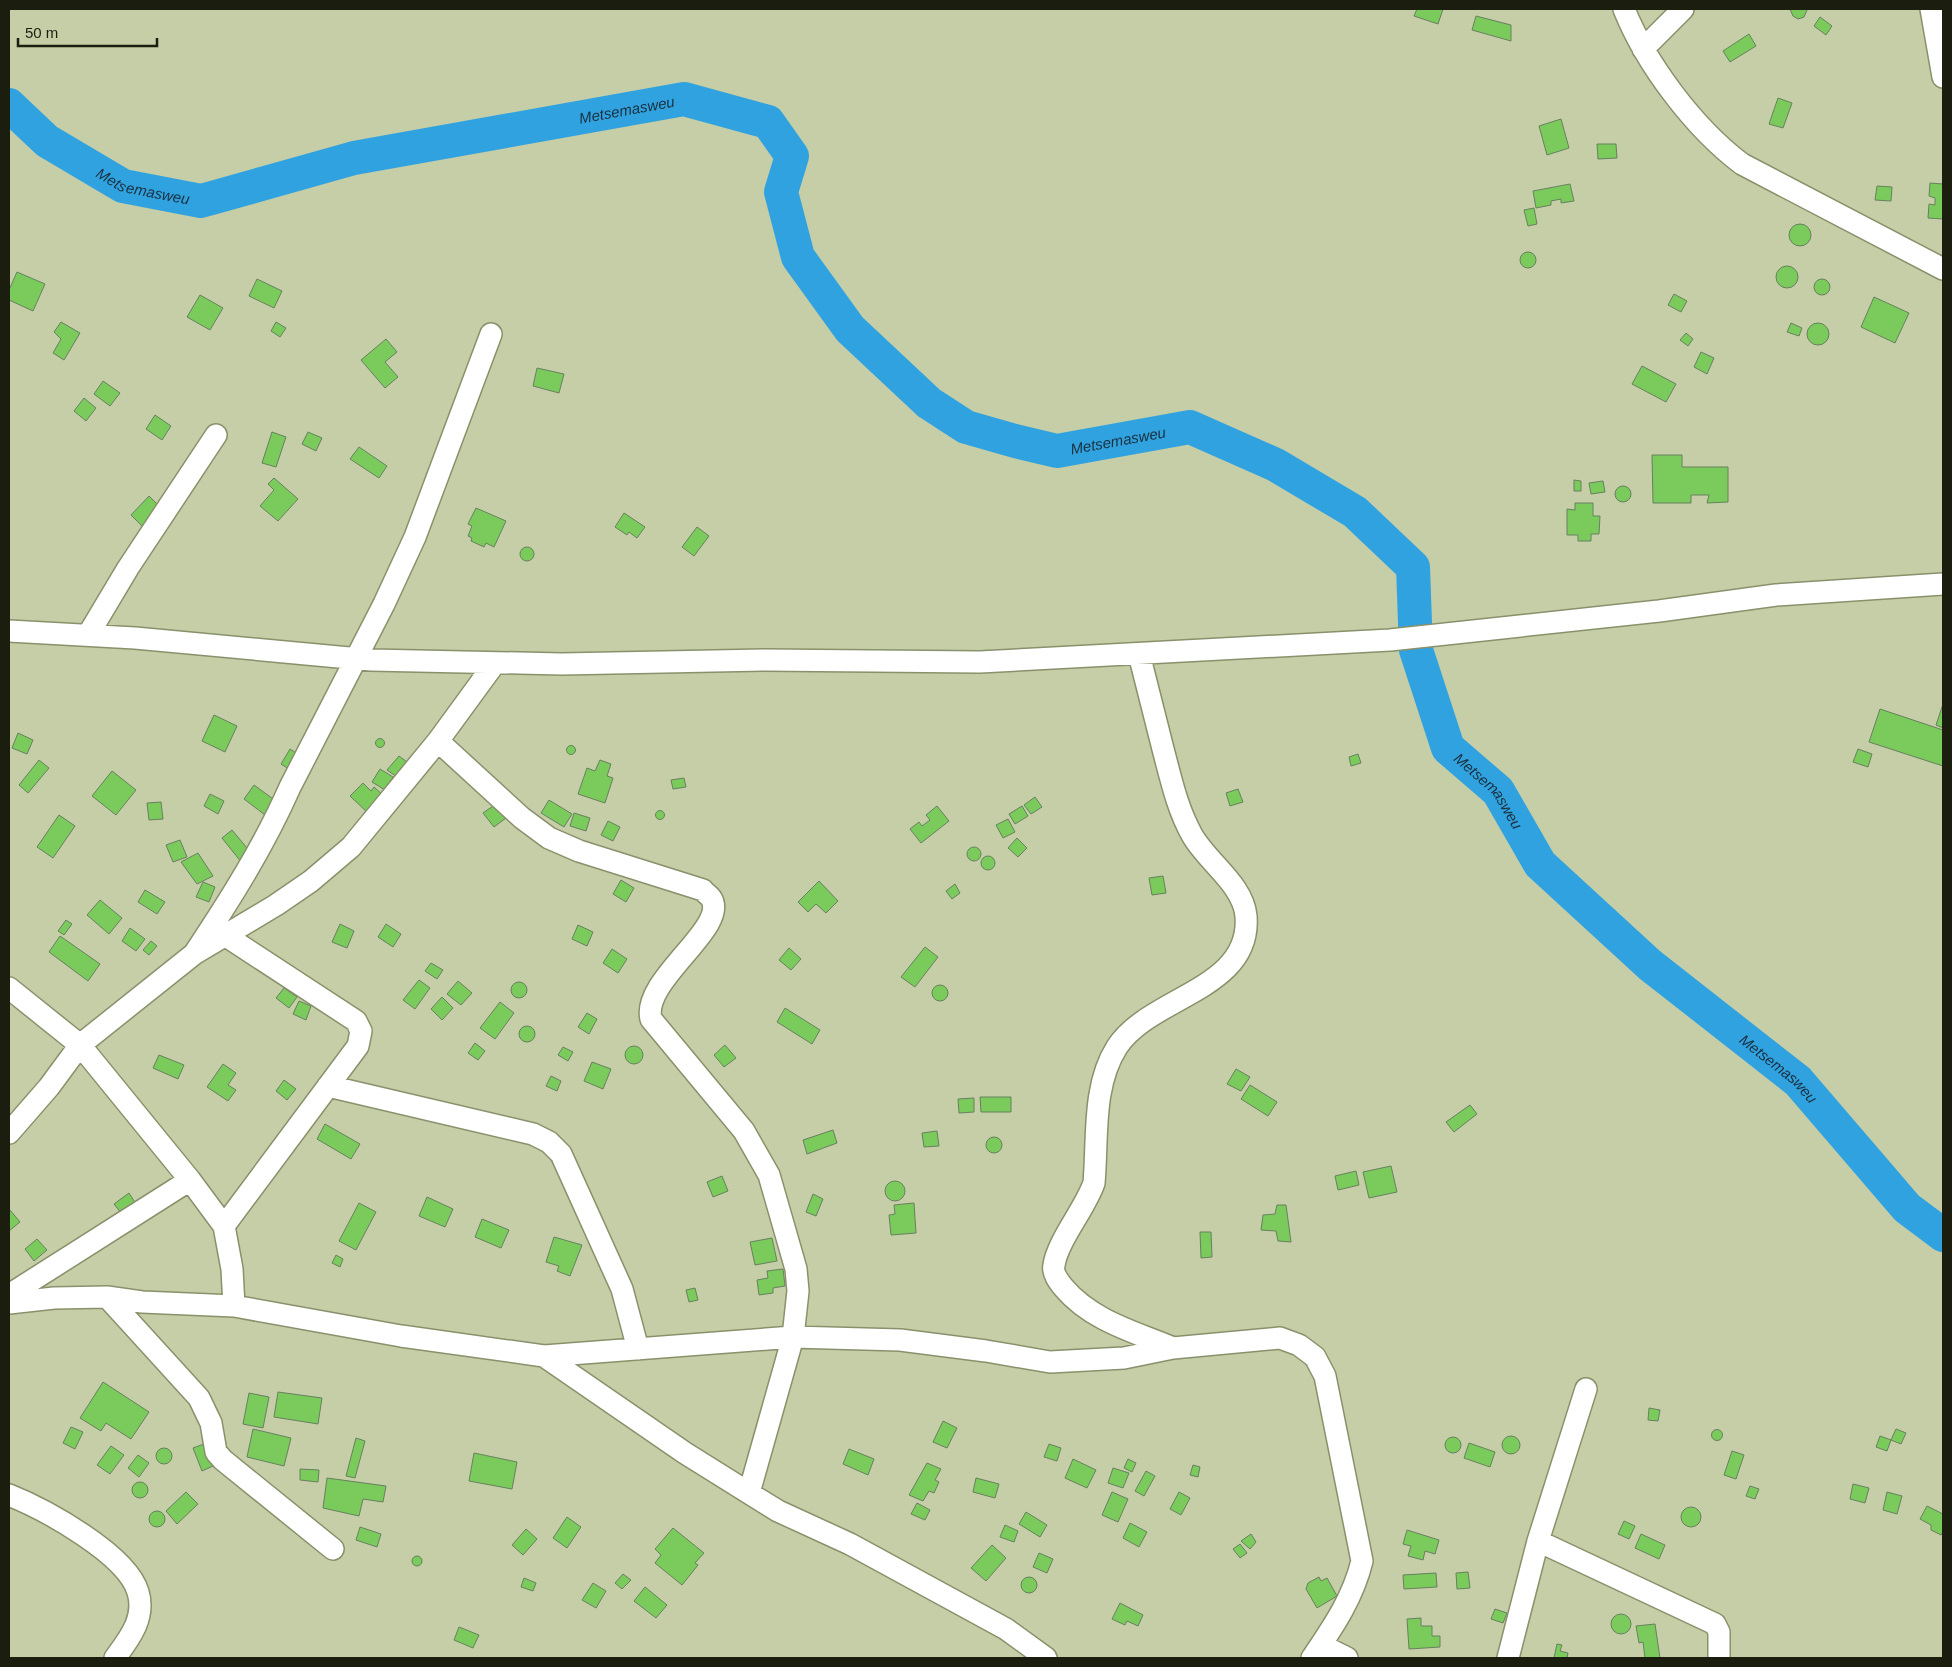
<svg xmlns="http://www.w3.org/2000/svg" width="1952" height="1667" viewBox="0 0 1952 1667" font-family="Arial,sans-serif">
<rect width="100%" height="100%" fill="#c5cea6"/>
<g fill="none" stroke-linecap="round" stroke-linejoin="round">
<path stroke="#31a2e0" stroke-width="34" id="s1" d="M9,105L47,141L123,186L201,201L354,158L684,99L768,122L792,156L781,192L798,257L850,329L929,403L966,427L1015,441L1057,451L1190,427L1276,465L1355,512L1413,567L1416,650L1448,748L1498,791L1540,864L1650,965L1798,1081L1907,1208L1943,1235"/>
</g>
<path fill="#7acb5c" stroke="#688060" d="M1417,9H1443L1438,24L1414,16Z
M1790,9H1807V10L1804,17L1798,19L1793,16Z
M1476,16L1511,25V41L1472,30Z
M1820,17L1832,26L1826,35L1814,26Z
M1749,34L1756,46L1730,62L1723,51Z
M1778,98L1792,103L1783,128L1769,124Z
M1561,119L1569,148L1547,155L1539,126Z
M1597,144H1616L1617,158L1598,159Z
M1930,183L1943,184V219L1928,218L1929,204L1935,205V198L1929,196Z
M1570,184L1574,201L1561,203V199L1551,201V205L1536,208L1533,191Z
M1877,186L1892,187L1891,201L1875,200Z
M1534,208L1537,224L1528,226L1524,210Z
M1789 235a11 11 0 1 1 22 0a11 11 0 1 1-22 0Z
M1520 260a8 8 0 1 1 16 0a8 8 0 1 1-16 0Z
M1776 277a11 11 0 1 1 22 0a11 11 0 1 1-22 0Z
M17,272L45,284L33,311L9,300V290Z
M1814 287a8 8 0 1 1 16 0a8 8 0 1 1-16 0Z
M257,279L282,291L274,308L249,296Z
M1674,294L1687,301L1681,312L1668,305Z
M200,295L223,308L210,330L187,317Z
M1874,297L1909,313L1895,343L1861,327Z
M61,322L80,333L64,360L53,353L61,339L54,332Z
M276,322L286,328L280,337L271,331Z
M1807 334a11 11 0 1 1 22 0a11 11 0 1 1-22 0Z
M1791,323L1802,328L1799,336L1787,332Z
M1686,333L1693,339L1688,346L1680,340Z
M386,339L397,352L385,362L398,377L385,388L361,360Z
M1701,352L1714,358L1707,374L1694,367Z
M1642,366L1676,384L1666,402L1632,384Z
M537,368L564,374L559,393L533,386Z
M103,381L120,393L110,406L94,394Z
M84,398L96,408L86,421L74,411Z
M155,415L171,426L162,440L146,429Z
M272,432L286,437L276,467L262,463Z
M308,432L322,438L316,451L302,444Z
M359,447L387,466L379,478L350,459Z
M1652,455H1682V467H1728V502L1707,503L1709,495H1691V503H1653Z
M274,478L298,499L278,521L260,506L274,490L268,484Z
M1574,480L1581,481V491H1574Z
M1603,481L1605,492L1591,494L1589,483Z
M1615 494a8 8 0 1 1 16 0a8 8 0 1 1-16 0Z
M149,496L161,508L142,526L131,515Z
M1575,503H1593V516H1600L1599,534H1591V541H1578V535H1567V509L1575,510Z
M476,508L506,521L494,547L486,543L484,547L471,541L472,538L468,536L472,526L468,524Z
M624,513L645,527L637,538L629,532L627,535L615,527Z
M697,527L709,536L694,556L682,547Z
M520 554a7 7 0 1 1 14 0a7 7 0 1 1-14 0Z
M1943,704V728L1936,725Z
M1880,709L1943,730V766L1869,742Z
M214,715L237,726L225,752L202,741Z
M18,733L33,740L27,754L12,748Z
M375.5 743a4.5 4.5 0 1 1 9 0a4.5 4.5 0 1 1-9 0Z
M566.5 750a4.5 4.5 0 1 1 9 0a4.5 4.5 0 1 1-9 0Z
M290,749L301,756L292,771L281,764Z
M1858,749L1872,754L1868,767L1853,762Z
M1358,754L1361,763L1351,766L1349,757Z
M399,756L411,765L400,779L387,770Z
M39,760L49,768L28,793L19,785Z
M600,760L611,764L607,776L613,778L605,803L578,794L587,768L595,771Z
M380,769L393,777L385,790L372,782Z
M112,771L136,790L116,815L92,796Z
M684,778L686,787L673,789L671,780Z
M363,783L371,791L374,787L384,796L368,813L350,796Z
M254,785L280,804L269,818L244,799Z
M1238,789L1243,802L1230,806L1226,793Z
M210,794L224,801L218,814L204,806Z
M1035,797L1042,807L1031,814L1024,805Z
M549,800L572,814L564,827L541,813Z
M161,802L163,819L149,820L147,803Z
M496,804L506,818L494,827L483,813Z
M937,806L949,821L921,843L910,829L919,822L922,826L930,820L926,815Z
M1022,806L1028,816L1015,824L1009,814Z
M655.5 815a4.5 4.5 0 1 1 9 0a4.5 4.5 0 1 1-9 0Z
M574,813L590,818L586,831L570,826Z
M59,815L75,826L53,858L37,847Z
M1008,819L1015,832L1003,838L996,825Z
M608,821L620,827L613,841L601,835Z
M232,830L252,854L242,863L222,838Z
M1017,838L1027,848L1018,857L1008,848Z
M180,840L187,857L173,862L166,845Z
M967 854a7 7 0 1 1 14 0a7 7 0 1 1-14 0Z
M198,853L213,876L197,884L181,862Z
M981 863a7 7 0 1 1 14 0a7 7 0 1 1-14 0Z
M1163,876L1166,893L1152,895L1149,878Z
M621,880L634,888L626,902L613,894Z
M819,881L838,901L826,913L816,904L808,912L798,902Z
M203,882L215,887L209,902L196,897Z
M955,884L960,893L952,899L946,891Z
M145,890L165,902L157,914L138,902Z
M100,900L122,918L109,934L87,915Z
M66,920L72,924L64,935L58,931Z
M340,924L354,931L347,948L332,942Z
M386,924L401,934L393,947L378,937Z
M578,925L593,932L587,946L572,939Z
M130,928L145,939L136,951L122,941Z
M60,936L100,964L88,981L49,952Z
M151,941L157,946L149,955L143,950Z
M925,947L938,957L915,987L901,977Z
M789,948L801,959L791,970L779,960Z
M612,949L627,959L618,973L603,963Z
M431,963L443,970L437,979L425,971Z
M419,980L430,988L415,1009L403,1000Z
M458,981L472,993L461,1005L447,994Z
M511 990a8 8 0 1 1 16 0a8 8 0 1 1-16 0Z
M932 993a8 8 0 1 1 16 0a8 8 0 1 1-16 0Z
M284,988L297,997L289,1008L276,998Z
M442,997L453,1008L442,1020L431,1009Z
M299,1001L311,1006L306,1020L293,1014Z
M500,1002L514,1013L495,1039L480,1028Z
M785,1008L820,1030L812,1044L777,1022Z
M587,1013L597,1019L589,1034L578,1027Z
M519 1034a8 8 0 1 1 16 0a8 8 0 1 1-16 0Z
M475,1043L485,1051L478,1060L468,1053Z
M725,1045L736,1058L724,1067L714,1055Z
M625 1055a9 9 0 1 1 18 0a9 9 0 1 1-18 0Z
M563,1047L573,1052L568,1061L558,1055Z
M159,1055L184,1065L178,1079L153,1068Z
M592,1062L611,1069L603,1089L584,1081Z
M223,1064L236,1073L228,1085L236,1090L228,1101L207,1087Z
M1236,1069L1250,1077L1241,1091L1227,1084Z
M551,1076L561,1081L557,1091L546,1086Z
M284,1080L296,1089L287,1100L276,1091Z
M1250,1085L1277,1102L1268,1116L1241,1099Z
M980,1097H1011V1112H981Z
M974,1098V1112L959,1113L958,1099Z
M1470,1105L1477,1114L1454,1132L1446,1122Z
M325,1124L360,1144L351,1159L317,1139Z
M833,1130L837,1143L807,1154L803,1140Z
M937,1131L939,1146L924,1147L922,1133Z
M986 1145a8 8 0 1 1 16 0a8 8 0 1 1-16 0Z
M1391,1166L1397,1192L1369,1198L1363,1172Z
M1356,1171L1359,1185L1338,1190L1335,1176Z
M722,1176L728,1191L713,1197L707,1182Z
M885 1191a10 10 0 1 1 20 0a10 10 0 1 1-20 0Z
M129,1193L136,1204L122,1214L114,1204Z
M813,1194L823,1199L816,1216L806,1212Z
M427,1197L453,1209L445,1227L419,1216Z
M359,1203L376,1212L356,1250L339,1241Z
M914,1203L916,1233L891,1235L889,1215L895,1214L894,1205Z
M1277,1205H1286L1291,1242L1278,1241L1276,1231L1261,1230L1263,1215L1275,1214Z
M10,1210L20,1222L9,1231V1211Z
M482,1219L509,1230L501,1248L475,1237Z
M1200,1232H1211L1212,1257L1201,1258Z
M554,1237L582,1245L570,1276L557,1271L559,1266L546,1262Z
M772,1238L777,1261L755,1265L750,1242Z
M37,1239L47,1250L34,1261L25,1249Z
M336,1255L343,1259L340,1267L332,1263Z
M783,1269L785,1286L773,1288V1293L759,1295L757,1280L768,1278L767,1271Z
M695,1288L698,1300L689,1302L686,1290Z
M103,1382L149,1412L131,1439L106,1423L101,1431L80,1418Z
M278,1392L322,1398L318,1424L274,1417Z
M249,1393L269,1397L263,1428L243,1424Z
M1649,1408L1660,1410L1658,1421L1648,1420Z
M943,1421L957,1428L947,1448L933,1442Z
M71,1427L83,1432L75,1449L63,1443Z
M253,1429L291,1438L284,1466L247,1457Z
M1896,1429L1906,1433L1901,1444L1891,1440Z
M1711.5 1435a5.5 5.5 0 1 1 11 0a5.5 5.5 0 1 1-11 0Z
M1880,1436L1891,1440L1887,1451L1876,1447Z
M1502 1445a9 9 0 1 1 18 0a9 9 0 1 1-18 0Z
M1445 1445a8 8 0 1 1 16 0a8 8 0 1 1-16 0Z
M356,1438L365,1441L355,1478L346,1476Z
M1469,1443L1495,1452L1490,1467L1464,1458Z
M204,1444L213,1466L202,1471L193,1448Z
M1049,1444L1061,1448L1057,1461L1044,1457Z
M111,1446L124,1455L110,1474L97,1465Z
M156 1456a8 8 0 1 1 16 0a8 8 0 1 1-16 0Z
M849,1449L874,1459L868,1475L843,1464Z
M1732,1451L1744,1455L1736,1479L1724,1475Z
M474,1453L517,1462L512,1489L469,1481Z
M138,1455L149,1463L139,1477L128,1468Z
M1073,1459L1096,1470L1087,1488L1065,1478Z
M1128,1459L1136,1463L1132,1472L1124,1468Z
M927,1463L941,1469L935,1480L939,1482L934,1493L929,1491L923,1501L909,1495Z
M1193,1465L1200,1467L1198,1477L1190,1475Z
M1113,1468L1129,1473L1123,1488L1108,1483Z
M300,1469L319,1470L318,1482L300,1480Z
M1146,1471L1155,1476L1144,1496L1135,1491Z
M327,1478L386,1486L383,1502L363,1499L359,1516L323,1508Z
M976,1478L999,1484L995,1498L973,1492Z
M132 1490a8 8 0 1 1 16 0a8 8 0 1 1-16 0Z
M1853,1484L1869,1488L1865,1503L1850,1499Z
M1750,1486L1759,1489L1755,1499L1746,1496Z
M186,1492L198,1504L177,1524L166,1511Z
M1112,1492L1128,1499L1118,1522L1102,1515Z
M1179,1492L1190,1498L1181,1515L1170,1509Z
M1887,1492L1902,1496L1897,1514L1883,1510Z
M917,1503L930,1510L925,1520L911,1514Z
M1927,1506L1943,1514V1532L1941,1535L1931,1530V1525L1920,1519Z
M1681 1517a10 10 0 1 1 20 0a10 10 0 1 1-20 0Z
M149 1519a8 8 0 1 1 16 0a8 8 0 1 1-16 0Z
M1026,1512L1047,1525L1040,1537L1019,1524Z
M567,1517L581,1527L567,1548L553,1538Z
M1624,1521L1635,1526L1629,1539L1618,1534Z
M1130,1523L1147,1532L1139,1547L1123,1538Z
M1005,1525L1018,1531L1014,1542L1000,1537Z
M360,1527L381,1534L377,1547L356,1540Z
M673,1528L704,1553L695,1563L698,1565L682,1585L655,1563L661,1555L655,1549Z
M526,1529L537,1539L523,1555L512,1545Z
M1407,1530L1439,1540L1435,1554L1425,1551L1423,1560L1408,1556L1411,1546L1403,1544Z
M1251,1534L1256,1542L1250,1549L1241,1541Z
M1641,1534L1665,1545L1659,1559L1635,1548Z
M1240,1544L1247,1553L1240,1558L1233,1549Z
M992,1545L1006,1558L986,1581L971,1568Z
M1039,1553L1053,1559L1047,1573L1033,1567Z
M412 1561a5 5 0 1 1 10 0a5 5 0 1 1-10 0Z
M1468,1572L1470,1588L1457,1589L1456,1573Z
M1436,1573L1437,1587L1404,1589L1403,1575Z
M623,1574L631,1580L622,1589L615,1583Z
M1021 1585a8 8 0 1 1 16 0a8 8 0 1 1-16 0Z
M1319,1577L1321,1581L1327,1578L1337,1596L1317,1608L1306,1589L1308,1583Z
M524,1578L536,1583L533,1591L521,1587Z
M593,1583L606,1591L596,1608L582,1600Z
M645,1587L667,1605L656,1618L634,1601Z
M1120,1603L1143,1615L1138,1626L1127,1621L1125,1625L1112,1619Z
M1495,1609L1507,1613L1503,1623L1491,1619Z
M1611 1624a10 10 0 1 1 20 0a10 10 0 1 1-20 0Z
M1421,1618V1626H1432V1636H1440V1647L1409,1649L1407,1619Z
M1655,1624L1660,1658H1645L1643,1642L1639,1643L1636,1626Z
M459,1627L479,1635L473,1648L454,1640Z
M1557,1644L1562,1645L1560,1651L1568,1653L1567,1658H1554Z"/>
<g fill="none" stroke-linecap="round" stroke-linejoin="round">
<defs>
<path id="minor" d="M1624,9C1646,64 1694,128 1742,164L1943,269
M1931,9L1943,77
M1643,49L1683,9
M9,631L135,638L371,660L562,664L764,660L980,662L1390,640L1659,611L1776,595L1943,584
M88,635L128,568L216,435
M1139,654C1147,686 1155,718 1163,749C1171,779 1177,808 1192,835C1207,862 1243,884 1246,916C1252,990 1150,996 1117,1047C1092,1086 1098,1138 1094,1183C1085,1209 1058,1240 1054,1265C1052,1273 1059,1282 1064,1288C1092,1321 1135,1332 1173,1348
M438,741L522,818L549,838L579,851L703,890C705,893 709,895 711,898C730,927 641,980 651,1019L744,1131L769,1175L796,1269L798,1291L793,1337L900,1340L986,1351L1050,1362L1124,1358L1173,1348L1280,1338L1299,1345L1315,1357L1325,1376L1362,1561C1353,1598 1333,1627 1312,1658
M194,954C230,900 264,846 290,787L384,604L415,537L491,334
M9,988L80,1045L190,1180L9,1295
M328,1086L533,1134L549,1142L561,1154L622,1289L638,1349
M9,1133L49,1087L80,1045L194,954L276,905L311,881L351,847L438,741L495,663
M190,1180L224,1226L232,1269L234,1306
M224,1226L358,1046L361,1031L356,1021L226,936
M107,1297L199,1398L211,1423L216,1452L223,1460L333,1549
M9,1303L54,1298L107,1297L142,1302L234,1306L401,1336L544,1356L685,1453L778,1511L850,1544L1006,1629L1046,1658
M544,1356L793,1337L749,1493
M9,1495C44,1509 127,1554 138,1592C146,1618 129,1639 115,1658
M1538,1541L1715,1624L1719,1632V1658
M1321,1645L1347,1658
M1508,1658L1538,1541L1586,1389"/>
</defs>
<use href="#minor" stroke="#88916b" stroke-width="24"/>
<use href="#minor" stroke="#fff" stroke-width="21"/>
</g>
<g text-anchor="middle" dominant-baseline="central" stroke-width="4" stroke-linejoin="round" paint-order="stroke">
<g font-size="15" font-style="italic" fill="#19303e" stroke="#c5cea6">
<text stroke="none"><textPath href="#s1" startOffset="656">Metsemasweu</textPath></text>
<text stroke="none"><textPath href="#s1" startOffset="160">Metsemasweu</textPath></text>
<text stroke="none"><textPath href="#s1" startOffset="1345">Metsemasweu</textPath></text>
<text stroke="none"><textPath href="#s1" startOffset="1930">Metsemasweu</textPath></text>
<text stroke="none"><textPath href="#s1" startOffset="2335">Metsemasweu</textPath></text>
</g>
</g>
<rect width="1952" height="1667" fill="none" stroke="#1b1e0f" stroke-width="20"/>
<path d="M18 38v8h139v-8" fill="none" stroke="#1b1e0f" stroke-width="2.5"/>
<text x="25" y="38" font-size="15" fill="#1b1e0f" stroke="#c5cea6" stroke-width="4" paint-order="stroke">50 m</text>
</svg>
